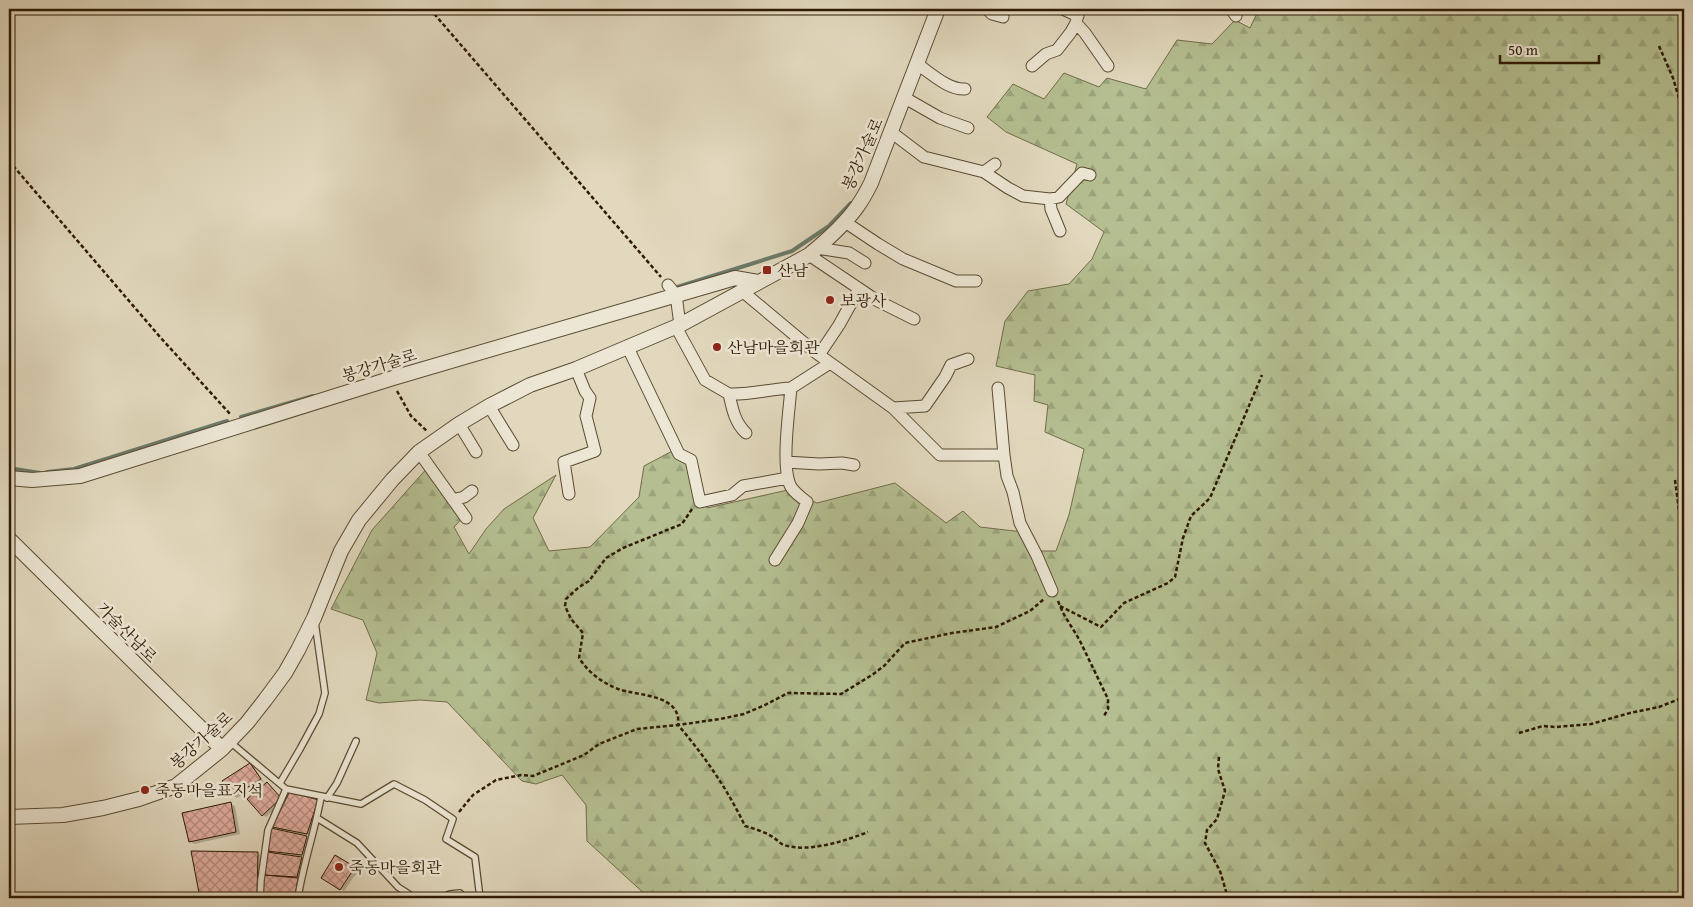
<svg xmlns="http://www.w3.org/2000/svg" width="1693" height="907" viewBox="0 0 1693 907" font-family="'Gentium Book Plus','Noto Serif KR',serif">
<defs>
<pattern id="forest-firs" width="22" height="20" patternUnits="userSpaceOnUse" patternTransform="scale(1.25)"><rect width="22" height="20" fill="#b4be90"/><path d="M5 1l3.5 6h-7zM16 11l3.5 6h-7z" fill="#9ba37b"/></pattern>
<pattern id="building-cross-hatch" width="8" height="8" patternUnits="userSpaceOnUse" patternTransform="scale(1.25)"><rect width="8" height="8" fill="#dfab9d"/><path d="M0 0l8 8M0 8l8-8" fill="none" stroke="#b58a7e"/></pattern>
</defs>
<rect width="100%" height="100%" fill="#e1d8bd"/>
<filter id="stains"><feTurbulence type="fractalNoise" baseFrequency=".004" numOctaves="4"/><feColorMatrix values="0 0 0 0 .2 0 0 0 0 .09 0 0 0 0 .02 0 0 0 .5 -.17"/></filter>
<radialGradient id="worn" r=".72"><stop offset=".6" stop-color="#630" stop-opacity="0"/><stop offset="1" stop-color="#630" stop-opacity=".3"/></radialGradient>
<path fill="url(#forest-firs)" stroke="#716c4a" d="M1259,9H1684V898H649L587,841L586,805L562,775L536,784L522,781L447,702L420,700L379,703L366,700L377,653L363,620L331,609L372,530L429,466L467,513L454,527L469,554L486,529L504,509L556,475L533,518L549,551L590,547L639,497L644,466L678,448L707,508L788,490L817,503L895,483L946,523L963,511L980,527L1023,532L1037,551H1056L1069,515L1084,449L1045,432L1048,405L1034,401L1035,375L996,366L1005,321L1028,291L1069,284L1092,259L1104,232L1066,204L1077,164L1006,132L987,117L1013,84L1044,99L1064,73L1099,87L1107,78L1146,89L1177,40L1212,44L1235,20L1250,28Z"/>
<path fill="#0003" d="M250,765L254,767L264,782L237,798L233,796Z
M267,783L284,801L266,817L263,815Z
M317,801L311,836L302,834L310,839L305,857L297,856L305,860L299,898H268L263,895V898H202L193,852L258,854L264,857L265,875L272,829L282,831L273,826Z
M231,804L235,806L240,834L194,844L190,841Z
M336,857L358,871L344,891L323,878Z"/>
<g fill="none" stroke-linecap="round" stroke-linejoin="round">
<path stroke="#6b7a6a" stroke-width="4" d="M674,288L792,251L829,226L851,203
M241,417L313,396
M9,468L40,473
M47,472L74,469L227,421"/>
</g>
<path fill="url(#building-cross-hatch)" stroke="#2e1a03" d="M250,763L261,779L232,797L222,781Z
M267,782L281,798L262,816L247,799Z
M290,791L318,800L307,834L272,827Z
M231,802L236,832L189,842L182,813Z
M271,828L307,836L302,855L267,851Z
M191,851L258,852L257,898H200Z
M267,852L302,857L297,877L264,875Z
M335,855L355,867L340,890L321,878Z
M264,875L298,878L295,897L262,896Z"/>
<g fill="none" stroke-linecap="round" stroke-linejoin="round">
<defs>
<path id="service" d="M229,741L286,789L361,804L394,784L425,800L453,819L446,839L475,857L480,898
M280,783L300,749L319,714L325,693L315,622
M327,798L337,783L356,741
M317,818L357,843L398,887L415,898
M260,898L261,880L268,830L286,789
M298,898C303,864 315,831 321,797
M441,898L450,894L460,893L465,898"/>
<path id="minor" d="M987,9L992,14L1003,17
M1063,9L1078,16
M1079,9L1076,23L1085,33L1108,66
M1231,9L1236,16
M917,64C931,73 948,90 965,89
M1032,66L1046,54L1057,50L1071,32L1076,23
M905,98L940,118L968,128
M891,132L924,157L984,172L1008,188L1023,196L1050,199L1059,197L1082,173L1090,175
M984,172L995,164
M1050,199L1051,209L1060,231
M845,222L878,244L903,259L956,281H976
M817,248L849,253L865,263
M809,255L876,300L914,319
M668,285L676,295L680,325
M742,291L815,352L893,408L925,406L945,377L951,365L968,359
M676,327L705,380L729,394C732,408 735,423 746,433
M628,348L679,454L691,460L700,502L732,495L743,486L788,478
M819,355L839,325L859,289
M998,388L1004,455
M729,394C750,395 770,389 791,388
M489,406L513,445
M893,408L940,455H1004L1007,476L1013,492L1020,523L1037,556L1052,591
M459,424L476,452
M419,452L466,518
M786,462L819,464L842,463L854,465
M569,494L564,462L595,451L586,416L590,398L585,391L576,369
M453,500L464,497L472,491
M775,560L798,523L807,502C800,496 791,491 789,482C782,461 789,411 791,388L830,363"/>
<path id="tertiary" d="M9,478L32,480L80,476L393,378L735,278L758,282
M9,539L222,749
M9,817L63,815L103,808L139,799L176,786L222,749L247,723L265,700L285,673L298,650L314,618L341,551L359,520L392,480L419,452L459,424L489,406L530,385L576,369L680,325L809,255C826,241 844,225 857,207C862,200 867,191 871,183L938,9"/>
</defs>
<use href="#service" stroke="#5b4a32" stroke-width="8"/>
<use href="#minor" stroke="#5b4a32" stroke-width="13"/>
<use href="#tertiary" stroke="#5b4a32" stroke-width="16"/>
<path stroke="#2e1a03" stroke-width="2.5" stroke-dasharray="4 2.5" stroke-linecap="butt" d="M430,9L661,277
M1659,46L1673,78L1684,115
M9,161L160,337L231,415
M397,391L411,416L428,432
M1675,480L1683,541L1684,588
M692,509L682,524L623,548L606,558L589,581L579,587L566,599L565,606L571,619L583,633L579,658C589,673 601,682 618,689C638,696 682,694 678,725L720,719L744,714L765,705L788,693L841,694L872,675L884,666L905,643L952,633L996,627L1030,611L1044,599
M1058,601L1063,613L1079,639L1108,699V709L1104,716
M1060,606L1101,627L1124,603L1168,583L1175,577L1183,538L1191,516L1210,498L1262,375
M1682,698L1679,663L1684,634
M1519,733L1543,726L1556,727L1591,724L1630,713L1659,707L1682,698L1684,699
M1219,757L1218,769L1225,791L1217,819L1207,830L1205,843L1220,871L1228,898
M459,812L473,795L496,780L521,775L533,776L584,755L599,744L637,729L678,725C704,755 728,790 745,826C755,829 766,832 774,838C778,840 780,844 784,845C808,853 845,841 868,832"/>
<use href="#service" stroke="#ece6d4" stroke-width="5.5"/>
<use href="#minor" stroke="#ece6d4" stroke-width="11"/>
<use href="#tertiary" stroke="#ece6d4" stroke-width="14"/>
</g>
<g fill="#8f2418" stroke="#ece6d4" stroke-width="2">
<rect x="762" y="265" width="10" height="10" rx="2.5"/>
<circle cx="830" cy="300" r="5"/>
<circle cx="717" cy="347" r="5"/>
<circle cx="145" cy="790" r="5"/>
<circle cx="339" cy="867" r="5"/>
</g>
<g text-anchor="middle" dominant-baseline="central" stroke-width="5" stroke-linejoin="round" paint-order="stroke">
<g font-size="16" fill="#2e1a03" stroke="#ece6d4">
<text transform="translate(862 154) rotate(-66)">봉강가술로</text>
<text transform="translate(379 365) rotate(-17)">봉강가술로</text>
<text transform="translate(127 632) rotate(45)">가술산남로</text>
<text transform="translate(201 740) rotate(-42)">봉강가술로</text>
</g>
<g font-size="16" fill="#2e1a03" stroke="#ece6d4" text-anchor="start">
<text x="777" y="270">산남</text>
<text x="840" y="300">보광사</text>
<text x="727" y="347">산남마을회관</text>
<text x="155" y="790">죽동마을표지석</text>
<text x="349" y="867">죽동마을회관</text>
</g>
</g>
<rect width="1693" height="907" fill="none" stroke="#e1d8bd" stroke-width="30"/>
<rect x="10" y="10" width="1673" height="887" fill="none" stroke="#2e1a03" stroke-width="2.5"/>
<rect x="15" y="15" width="1663" height="877" fill="none" stroke="#2e1a03"/>
<path d="M1500 55v8h99v-8" fill="none" stroke="#2e1a03" stroke-width="2.5"/>
<text x="1508" y="55" font-size="15" fill="#2e1a03" stroke="#ece6d4" stroke-width="4" paint-order="stroke">50 m</text>
<rect width="100%" height="100%" filter="url(#stains)"/>
<rect width="100%" height="100%" fill="url(#worn)"/>
</svg>
